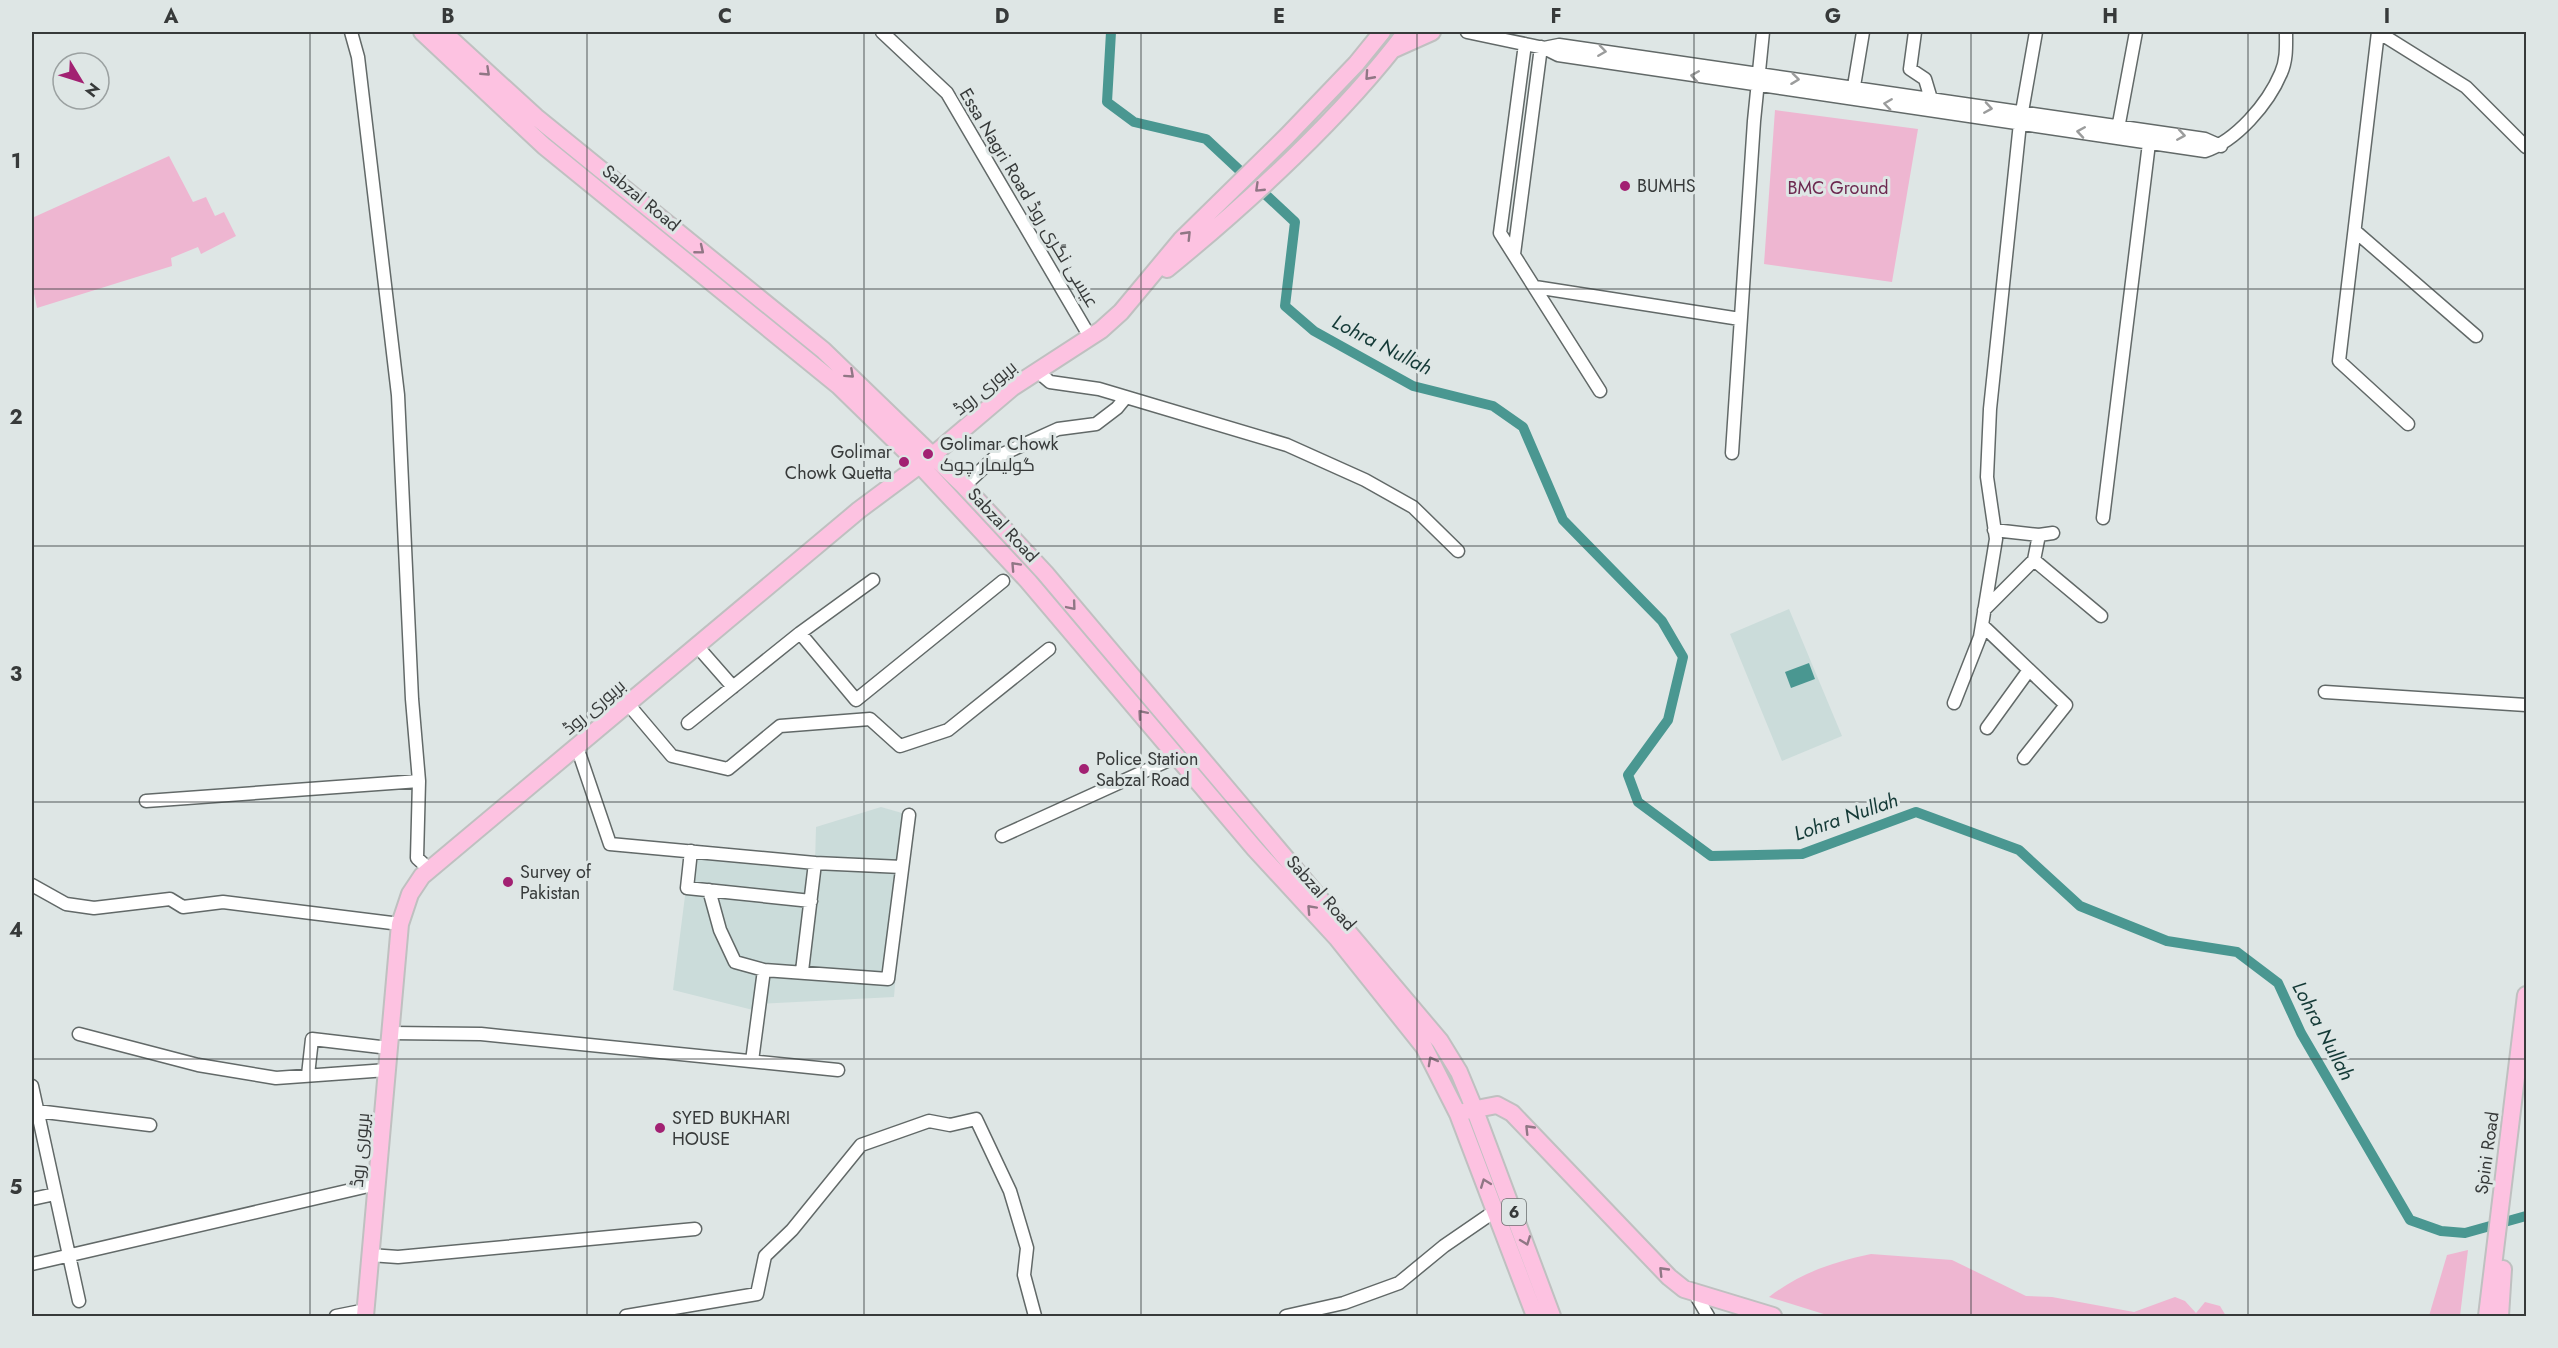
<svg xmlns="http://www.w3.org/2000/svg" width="2558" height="1348" viewBox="0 0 2558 1348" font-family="Jost,Cairo,sans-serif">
<rect width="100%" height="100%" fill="#dee6e5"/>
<path fill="#cbdcda" d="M1789,609L1842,736L1782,761L1730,634Z
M881,807L909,815L894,997L757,1004L753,1010L673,990L690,857L815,863L816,827Z"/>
<path fill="#eeb6d1" d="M1775,110L1918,129L1892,282L1764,264Z
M169,156L193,202L206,197L215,216L224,212L236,236L201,254L198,247L171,258L172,266L37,308L32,283V218Z
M2468,1250L2460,1316H2429L2447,1255Z
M1871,1254L1952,1260L2026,1296L2052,1297L2134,1312L2175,1297L2185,1301L2196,1313L2205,1302L2220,1306L2226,1316H1830L1769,1297C1800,1273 1833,1262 1871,1254Z"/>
<path fill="#4a9791" d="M1809,663L1815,679L1791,688L1785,672Z"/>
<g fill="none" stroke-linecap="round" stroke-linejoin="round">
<path stroke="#4a9791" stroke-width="10" d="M1111,32L1107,102L1134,122L1206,139L1295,222L1285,306L1314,331L1413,386L1493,406L1523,427L1563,520L1662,621L1683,657L1668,720L1628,775L1638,802L1711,856L1802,854L1916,812L2019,850L2080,906L2167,941L2237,952L2278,983L2301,1033L2410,1220L2441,1231L2465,1233L2526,1216"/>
<defs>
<path id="minor" d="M351,32L358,57L398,395L412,699L419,781L417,858L430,870
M882,32L947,93L1090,337
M1467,32L1544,48L1558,55L2205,151C2236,141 2268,104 2281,73C2287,60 2286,45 2286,32
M1915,32L1910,69L1925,79L1931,99
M2378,32L2339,361L2408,424
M2378,32L2466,87L2526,147
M1525,44L1500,233L1600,391
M1544,48L1559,45L2205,139L2221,146
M1853,92L1863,32
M2117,134L2136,32
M2355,231L2476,336
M1514,254L1541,47
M1535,287L1740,319
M1037,371L1050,382L1099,389L1287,445L1365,480L1413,507L1458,551
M1732,453L1754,121L1763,32
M964,486L994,458L1058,429L1096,424L1117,408L1126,397
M2103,518L2150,135
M1994,530L2039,535L2053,533
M2034,560L2101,616
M1984,610L2034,560L2039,535
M1982,625L2066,705L2024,758
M800,633L856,700L1003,581
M697,646L733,687
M2325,692L2526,705
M1954,703L1980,637L1996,539L1987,477L1990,409L2020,123L2036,32
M628,704L672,756L728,769L780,726L870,719L900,746L948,730L1049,649
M688,723L800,633L873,580
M1987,728L2029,670
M577,747L610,844L815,863L902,867
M146,801L419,781
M1002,836L1178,756
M691,851L687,888L811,901
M32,885L66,904L94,908L170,899L183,907L223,902L400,924
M709,890L720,930L735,962L764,970L888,979L909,815
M802,971L815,863
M390,1033L481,1034L838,1070
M79,1034L198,1065L276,1078L387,1070
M752,1061L764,970
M308,1075L312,1039L389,1048
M32,1086L79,1301
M37,1111L150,1125
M32,1199L55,1194
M370,1255L398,1257L695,1229
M32,1264L377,1184
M1694,1292L1708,1316
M336,1316L366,1310
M626,1316L757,1294L765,1256L792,1230L861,1145L929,1121L950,1125L976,1119L1010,1191L1027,1248L1024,1275L1035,1316
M1286,1316L1344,1303L1399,1283L1444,1246L1495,1211"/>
<path id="major" d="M422,32L544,146L839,386L920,465L1028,581L1255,849L1337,938L1424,1047L1458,1114L1535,1316
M443,32L536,117L823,350L964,486L1045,573L1440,1041L1459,1072L1474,1108L1552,1316
M1394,49L1432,32
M1167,269C1248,203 1344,115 1406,32
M1466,1111L1497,1105L1512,1113L1669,1277L1684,1289L1773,1316
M365,1316L400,924L410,894L422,876L859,510L933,455L1013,387L1101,330L1121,312L1181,240L1287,136L1356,64L1382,32
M2487,1316L2526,995
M2500,1316L2503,1269"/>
</defs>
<use href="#minor" stroke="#626968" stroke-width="15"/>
<use href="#major" stroke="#bfc0c0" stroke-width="20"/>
<use href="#minor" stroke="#fff" stroke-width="12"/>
<use href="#major" stroke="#fdc2e1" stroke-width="16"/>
</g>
<defs><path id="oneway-chevron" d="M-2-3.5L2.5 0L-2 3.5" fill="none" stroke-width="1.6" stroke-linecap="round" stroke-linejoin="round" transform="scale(1.5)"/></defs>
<g stroke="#9b9c9c">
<use href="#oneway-chevron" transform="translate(1602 51) rotate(8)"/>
<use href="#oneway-chevron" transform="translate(1695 76) rotate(-171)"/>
<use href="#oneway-chevron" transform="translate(1795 79) rotate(7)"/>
<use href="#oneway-chevron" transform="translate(1888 104) rotate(-172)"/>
<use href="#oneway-chevron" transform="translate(1988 108) rotate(9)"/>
<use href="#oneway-chevron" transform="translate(2081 132) rotate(-171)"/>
<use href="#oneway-chevron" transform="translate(2181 135) rotate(9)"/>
</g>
<g stroke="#907785">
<use href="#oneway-chevron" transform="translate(486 72) rotate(43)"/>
<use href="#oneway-chevron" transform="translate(1369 76) rotate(132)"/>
<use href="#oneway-chevron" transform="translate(1259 188) rotate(136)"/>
<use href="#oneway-chevron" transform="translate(1187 235) rotate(-46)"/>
<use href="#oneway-chevron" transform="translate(700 250) rotate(39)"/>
<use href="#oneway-chevron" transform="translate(850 374) rotate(42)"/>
<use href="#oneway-chevron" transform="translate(1015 566) rotate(-133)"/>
<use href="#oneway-chevron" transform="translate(1072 606) rotate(50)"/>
<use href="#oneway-chevron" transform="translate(1142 714) rotate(-131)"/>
<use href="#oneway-chevron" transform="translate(1311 909) rotate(-133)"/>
<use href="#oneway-chevron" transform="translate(1432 1061) rotate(-119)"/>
<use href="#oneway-chevron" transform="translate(1529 1129) rotate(-134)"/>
<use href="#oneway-chevron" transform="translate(1485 1183) rotate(-111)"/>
<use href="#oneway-chevron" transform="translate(1526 1241) rotate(69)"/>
<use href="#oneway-chevron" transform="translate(1663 1271) rotate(-134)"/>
</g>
<path fill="none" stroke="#373a3a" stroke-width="1.5" stroke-opacity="0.55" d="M310,32V1316M587,32V1316M864,32V1316M1141,32V1316M1417,32V1316M1694,32V1316M1971,32V1316M2248,32V1316M32,289H2526M32,546H2526M32,802H2526M32,1059H2526"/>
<g fill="#a22172" stroke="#dee6e5" stroke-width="2">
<circle cx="1625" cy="186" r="6"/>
<circle cx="928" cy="454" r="6"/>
<circle cx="904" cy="462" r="6"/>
<circle cx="1084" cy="769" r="6"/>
<circle cx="508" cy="882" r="6"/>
<circle cx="660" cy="1128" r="6"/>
</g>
<g text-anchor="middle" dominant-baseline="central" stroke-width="6" stroke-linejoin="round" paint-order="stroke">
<rect fill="#dee6e5" stroke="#696e6d" stroke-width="1.5" x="1502" y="1199" width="24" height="26" rx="4.5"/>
<g font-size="16" font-weight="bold" fill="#373a3a">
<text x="1514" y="1212">6</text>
</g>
<g font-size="18" fill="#373a3a" stroke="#dee6e5" text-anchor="start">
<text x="1637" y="186">BUMHS</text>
<text x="940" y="444">Golimar Chowk<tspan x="940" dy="21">گولیمار چوک</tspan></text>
<text x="892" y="452" text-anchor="end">Golimar<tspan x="892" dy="21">Chowk Quetta</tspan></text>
<text x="1096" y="759">Police Station<tspan x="1096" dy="21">Sabzal Road</tspan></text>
<text x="520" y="872">Survey of<tspan x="520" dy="21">Pakistan</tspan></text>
<text x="672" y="1118">SYED BUKHARI<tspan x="672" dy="21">HOUSE</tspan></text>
</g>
<g font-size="18" fill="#6d2950" stroke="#dee6e5">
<text x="1838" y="188">BMC Ground</text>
</g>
<g font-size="18" fill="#373a3a" stroke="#dee6e5">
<text transform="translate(641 198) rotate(39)">Sabzal Road</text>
<text transform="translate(1029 198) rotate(59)">Essa Nagri Road عیسیٰ نگری روڈ</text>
<text transform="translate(985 388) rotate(-39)">بریوری روڈ</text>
<text transform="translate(1003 525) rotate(47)">Sabzal Road</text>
<text transform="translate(594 707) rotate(-40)">بریوری روڈ</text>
<text transform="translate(1321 893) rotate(48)">Sabzal Road</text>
<text transform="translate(360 1150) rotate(-85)">بریوری روڈ</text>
<text transform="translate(2487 1153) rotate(-82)">Spini Road</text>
</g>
<g font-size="20" font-style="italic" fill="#133936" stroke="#dee6e5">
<text transform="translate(1382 345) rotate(27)">Lohra Nullah</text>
<text transform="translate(1846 817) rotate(-19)">Lohra Nullah</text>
<text transform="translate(2323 1031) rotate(62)">Lohra Nullah</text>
</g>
</g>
<rect width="2558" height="1348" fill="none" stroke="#dee6e5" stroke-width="66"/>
<g transform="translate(81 81) rotate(128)"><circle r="28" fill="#dee6e5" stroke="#9ba1a1" stroke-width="1.5"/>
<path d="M0-4.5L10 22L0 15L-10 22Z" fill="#a22172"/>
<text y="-9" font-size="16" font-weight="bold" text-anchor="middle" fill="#373a3a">N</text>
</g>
<rect x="33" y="33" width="2492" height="1282" fill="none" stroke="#373a3a" stroke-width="2"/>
<g font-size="20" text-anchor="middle" font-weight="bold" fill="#373a3a">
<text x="171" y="23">A</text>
<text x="448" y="23">B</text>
<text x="725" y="23">C</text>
<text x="1002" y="23">D</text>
<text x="1279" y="23">E</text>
<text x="1556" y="23">F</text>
<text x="1833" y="23">G</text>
<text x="2110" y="23">H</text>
<text x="2387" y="23">I</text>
<text x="16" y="168">1</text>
<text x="16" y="424">2</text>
<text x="16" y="681">3</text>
<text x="16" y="937">4</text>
<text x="16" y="1194">5</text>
</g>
</svg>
